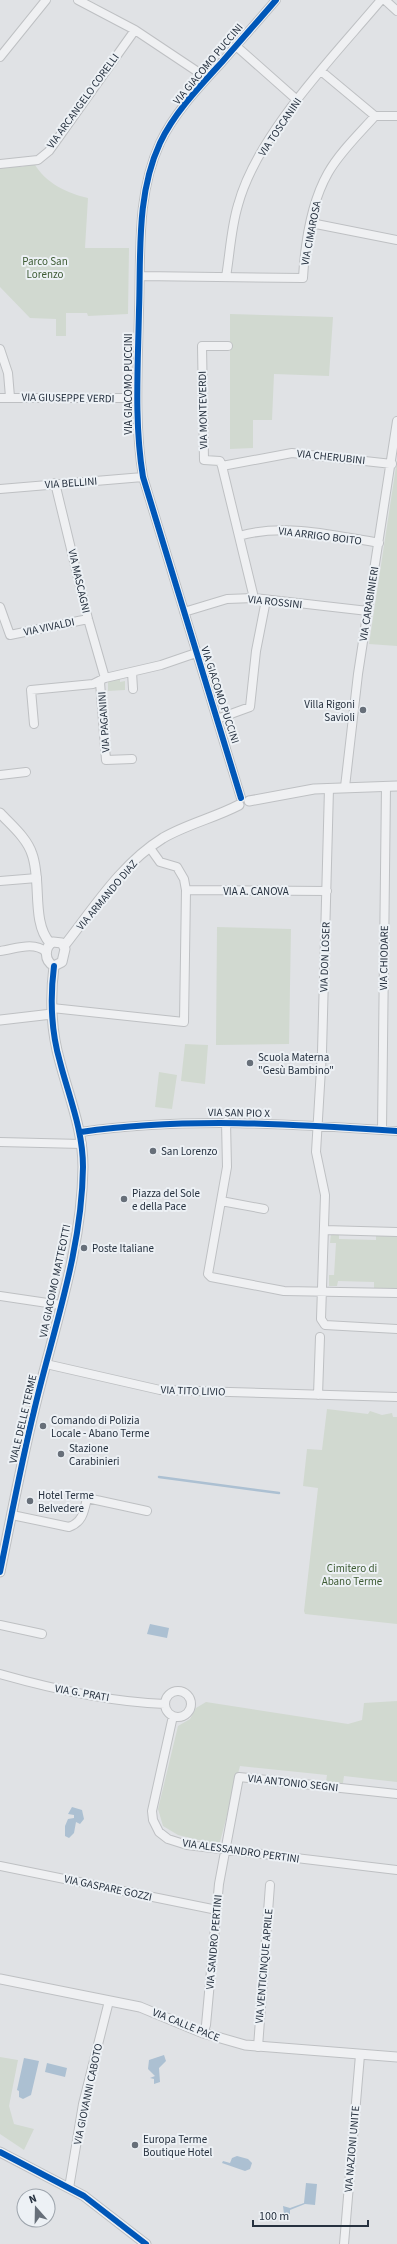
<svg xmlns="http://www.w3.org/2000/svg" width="397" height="2244" viewBox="0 0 397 2244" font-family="'Source Sans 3',sans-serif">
<rect width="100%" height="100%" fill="#e0e2e5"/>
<path fill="#d1d9d0" d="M34,163C45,183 67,193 88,198L85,248H129L128,314L88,316L87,313H66V336H56V319L30,318L0,287V167H22Z
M230,314L333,317L329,376L274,374L272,420H253V448L230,449Z
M397,460V646L369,644Z
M120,679V682L125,681V690L108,691V681Z
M217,927L291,929L289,1044L216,1045Z
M185,1044L208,1045L205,1084L181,1081Z
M159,1072L177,1075L172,1109L155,1107Z
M331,1233H339V1239L376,1240V1234L397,1235V1289L374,1288V1282L338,1281L337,1286H329V1275H334L336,1243H330Z
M327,1409L368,1414L370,1411L382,1415L392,1413L393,1417H397V1624L305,1614L304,1611L318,1488L303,1486L307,1449L322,1450Z
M397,1701V1782L344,1776L343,1783L326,1782L327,1775L240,1766L220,1842L215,1844L178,1835L163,1826L158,1809L178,1726L190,1719L196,1708L206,1702L348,1724L362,1720L364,1703Z
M0,2057L18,2060L9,2106L14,2124L34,2129L24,2150L0,2134Z"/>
<path fill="#acc0d2" d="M150,1624L169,1628L167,1638L147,1634Z
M72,1807L82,1810L84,1819L80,1824L76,1822L74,1833L69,1838L65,1836V1826L68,1819L74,1818V1815L68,1814Z
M164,2055L166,2061L159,2068L160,2082L154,2084V2079L150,2078L155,2076L148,2069L149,2060Z
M24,2058L39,2061L31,2095L23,2099L19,2097V2091L17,2090Z
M47,2063L67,2068L65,2077L45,2072Z
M237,2156L248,2159L252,2163L250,2169L245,2171L222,2163L223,2161L230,2163L232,2158Z
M306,2183L317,2184L315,2205L305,2204L290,2210V2214H284L283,2206L290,2208L304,2203Z"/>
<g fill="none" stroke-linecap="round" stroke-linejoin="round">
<path stroke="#acc0d2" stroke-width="2.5" d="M159,1477L279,1493"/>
<defs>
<path id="minor" d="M78,0L135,30L207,78
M385,0L397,11
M236,46L297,100
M0,57L46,0
M321,71L375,116H397
M0,164L38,160L49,151L135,30
M311,223L397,240
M140,276L303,278C305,243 311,203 328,173C340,152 359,134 375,116
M226,277C230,253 231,228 238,205C257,134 334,56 381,0
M228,346H202L204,460L220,461L222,466L254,598
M0,349L8,373L10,397
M0,398H137
M222,466L292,453L392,464
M55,483L88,619L105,678
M0,489L143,477
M239,536C283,523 334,535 379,543
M0,607L10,635L88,619
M184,612L227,599L254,598L368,611
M132,672L133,689
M100,682L106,760L132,759
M217,719L250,707L256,651L266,600
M34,724L31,690L93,684L105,678L161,665L196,653
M0,775L26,772
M345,787L358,674L397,421
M329,788L322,1052L316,1152L325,1195L321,1319L325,1325L397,1329
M241,798L143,477C134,422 138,366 139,310C141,254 136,195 160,143C174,113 200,86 222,62C240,41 258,21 276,0
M0,881L37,878
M186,890L327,891
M0,951C15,949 34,941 46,952
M52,1008L184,1022L186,890L184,879L177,867L160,862L150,848
M226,1122L227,1167L208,1274L211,1277L284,1291L397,1293
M382,1130L386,786
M81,1132C186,1117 292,1124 397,1131
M0,1142L82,1144
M221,1201L264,1209
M324,1230L397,1232
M0,1296L61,1305
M46,1364L160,1390L397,1397
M318,1395L320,1337
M12,1515L69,1527C83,1522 84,1511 87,1498L147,1511
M0,1625L42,1634
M0,1674C53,1689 110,1702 165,1704
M165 1704a13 13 0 1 1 26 0a13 13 0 1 1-26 0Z
M173,1716L152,1811L153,1820L159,1832L168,1839L187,1845L397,1870
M0,1866L217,1910
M203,2033L206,2025L219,1884L239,1777L397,1794
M258,2047L270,1885
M69,2188L83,2104L109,2001
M344,2244L360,2055"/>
<path id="tertiary" d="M249,801L314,789L397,786
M0,813C11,825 27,838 32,854C42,881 31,922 50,943
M53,942L62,943L65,949L62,962L54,966C44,961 44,947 53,942Z
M64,946C94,908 121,864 163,838C187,824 214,818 239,805
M0,1020L52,1014
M0,1572C11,1518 21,1464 34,1411C53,1330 82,1251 83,1167C83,1130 69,1097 60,1062C51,1031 50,998 54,966
M0,1979L140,2007L203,2033L245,2045L397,2057
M0,2152L84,2196L146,2244"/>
</defs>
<use href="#minor" stroke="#bec0c3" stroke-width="10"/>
<use href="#tertiary" stroke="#bec0c3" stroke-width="11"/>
<use href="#minor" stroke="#eff0f2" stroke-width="8"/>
<use href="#tertiary" stroke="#eff0f2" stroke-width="9"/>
<defs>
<path id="cycleway" d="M241,798L143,477C134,422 138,366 139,310C141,254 136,195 160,143C174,113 200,86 222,62C240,41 258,21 276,0
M81,1132C186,1117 292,1124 397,1131
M0,1572C11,1518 21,1464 34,1411C53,1330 82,1251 83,1167C83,1130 69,1097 60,1062C51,1031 50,998 54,966
M0,2152L84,2196L146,2244"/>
</defs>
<use href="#cycleway" stroke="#edf1f5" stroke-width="8"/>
<use href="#cycleway" stroke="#0057b8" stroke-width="6"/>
</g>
<g fill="#676f79" stroke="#edf1f5" stroke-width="1.5">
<circle cx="363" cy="710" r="4"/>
<circle cx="250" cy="1063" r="4"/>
<circle cx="153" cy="1151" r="4"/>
<circle cx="124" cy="1199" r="4"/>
<circle cx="84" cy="1248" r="4"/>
<circle cx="43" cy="1426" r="4"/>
<circle cx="61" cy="1454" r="4"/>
<circle cx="30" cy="1501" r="4"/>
<circle cx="135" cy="2145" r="4"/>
</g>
<g text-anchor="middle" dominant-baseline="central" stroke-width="4" stroke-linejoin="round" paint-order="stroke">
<g font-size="11" fill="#26313f" stroke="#edf1f5">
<text transform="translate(208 64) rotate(-50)">VIA GIACOMO PUCCINI</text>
<text transform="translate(83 101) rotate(-54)">VIA ARCANGELO CORELLI</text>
<text transform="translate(280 127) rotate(-56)">VIA TOSCANINI</text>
<text transform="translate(311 233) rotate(-79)">VIA CIMAROSA</text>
<text transform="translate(128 384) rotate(-90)">VIA GIACOMO PUCCINI</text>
<text transform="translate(68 398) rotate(1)">VIA GIUSEPPE VERDI</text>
<text transform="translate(203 410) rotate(-91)">VIA MONTEVERDI</text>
<text transform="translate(331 457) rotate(6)">VIA CHERUBINI</text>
<text transform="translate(71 483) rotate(-4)">VIA BELLINI</text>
<text transform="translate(320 536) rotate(7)">VIA ARRIGO BOITO</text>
<text transform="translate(79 581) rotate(77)">VIA MASCAGNI</text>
<text transform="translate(275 602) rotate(6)">VIA ROSSINI</text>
<text transform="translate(369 604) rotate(-81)">VIA CARABINIERI</text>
<text transform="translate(49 627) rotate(-12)">VIA VIVALDI</text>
<text transform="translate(220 695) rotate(72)">VIA GIACOMO PUCCINI</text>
<text transform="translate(104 722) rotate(-94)">VIA PAGANINI</text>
<text x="256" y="891">VIA A. CANOVA</text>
<text transform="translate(107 895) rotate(-50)">VIA ARMANDO DIAZ</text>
<text transform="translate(325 957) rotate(-88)">VIA DON LOSER</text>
<text transform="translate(384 958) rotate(-89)">VIA CHIODARE</text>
<text transform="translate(239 1113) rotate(1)">VIA SAN PIO X</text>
<text transform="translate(55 1281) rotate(-78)">VIA GIACOMO MATTEOTTI</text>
<text transform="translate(193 1391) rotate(2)">VIA TITO LIVIO</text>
<text transform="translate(23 1419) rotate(-77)">VIALE DELLE TERME</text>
<text transform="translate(82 1693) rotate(10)">VIA G. PRATI</text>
<text transform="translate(293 1783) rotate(6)">VIA ANTONIO SEGNI</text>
<text transform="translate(241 1851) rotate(8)">VIA ALESSANDRO PERTINI</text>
<text transform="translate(108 1888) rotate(12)">VIA GASPARE GOZZI</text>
<text transform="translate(214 1942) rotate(-85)">VIA SANDRO PERTINI</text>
<text transform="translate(264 1966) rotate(-85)">VIA VENTICINQUE APRILE</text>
<text transform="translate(186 2025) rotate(22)">VIA CALLE PACE</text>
<text transform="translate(88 2094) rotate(-78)">VIA GIOVANNI CABOTO</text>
<text transform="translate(352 2149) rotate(-85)">VIA NAZIONI UNITE</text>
</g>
<g font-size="11" fill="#3d5b33" stroke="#edf1f5">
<text x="45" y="261">Parco San<tspan x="45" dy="13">Lorenzo</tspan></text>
<text x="352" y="1568">Cimitero di<tspan x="352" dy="13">Abano Terme</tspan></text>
</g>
<g font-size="11" fill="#26313f" stroke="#edf1f5" text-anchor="start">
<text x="355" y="704" text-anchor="end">Villa Rigoni<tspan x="355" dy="13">Savioli</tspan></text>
<text x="258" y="1057">Scuola Materna<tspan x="258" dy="13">"Gesù Bambino"</tspan></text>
<text x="161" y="1151">San Lorenzo</text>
<text x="132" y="1193">Piazza del Sole<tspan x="132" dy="13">e della Pace</tspan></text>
<text x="92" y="1248">Poste Italiane</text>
<text x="51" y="1420">Comando di Polizia<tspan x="51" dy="13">Locale - Abano Terme</tspan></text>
<text x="69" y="1448">Stazione<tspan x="69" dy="13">Carabinieri</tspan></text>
<text x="38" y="1495">Hotel Terme<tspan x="38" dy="13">Belvedere</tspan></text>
<text x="143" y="2139">Europa Terme<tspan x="143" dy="13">Boutique Hotel</tspan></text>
</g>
</g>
<g transform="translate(36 2208) rotate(340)"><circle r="19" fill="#edf1f5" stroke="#9da4ac"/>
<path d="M0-3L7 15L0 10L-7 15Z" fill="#676f79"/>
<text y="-6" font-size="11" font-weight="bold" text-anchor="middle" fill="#26313f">N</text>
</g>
<path d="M253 2220v6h115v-6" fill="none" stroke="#26313f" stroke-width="2"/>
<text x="259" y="2220" font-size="12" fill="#26313f" stroke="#edf1f5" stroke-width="3" paint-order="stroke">100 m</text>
</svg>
